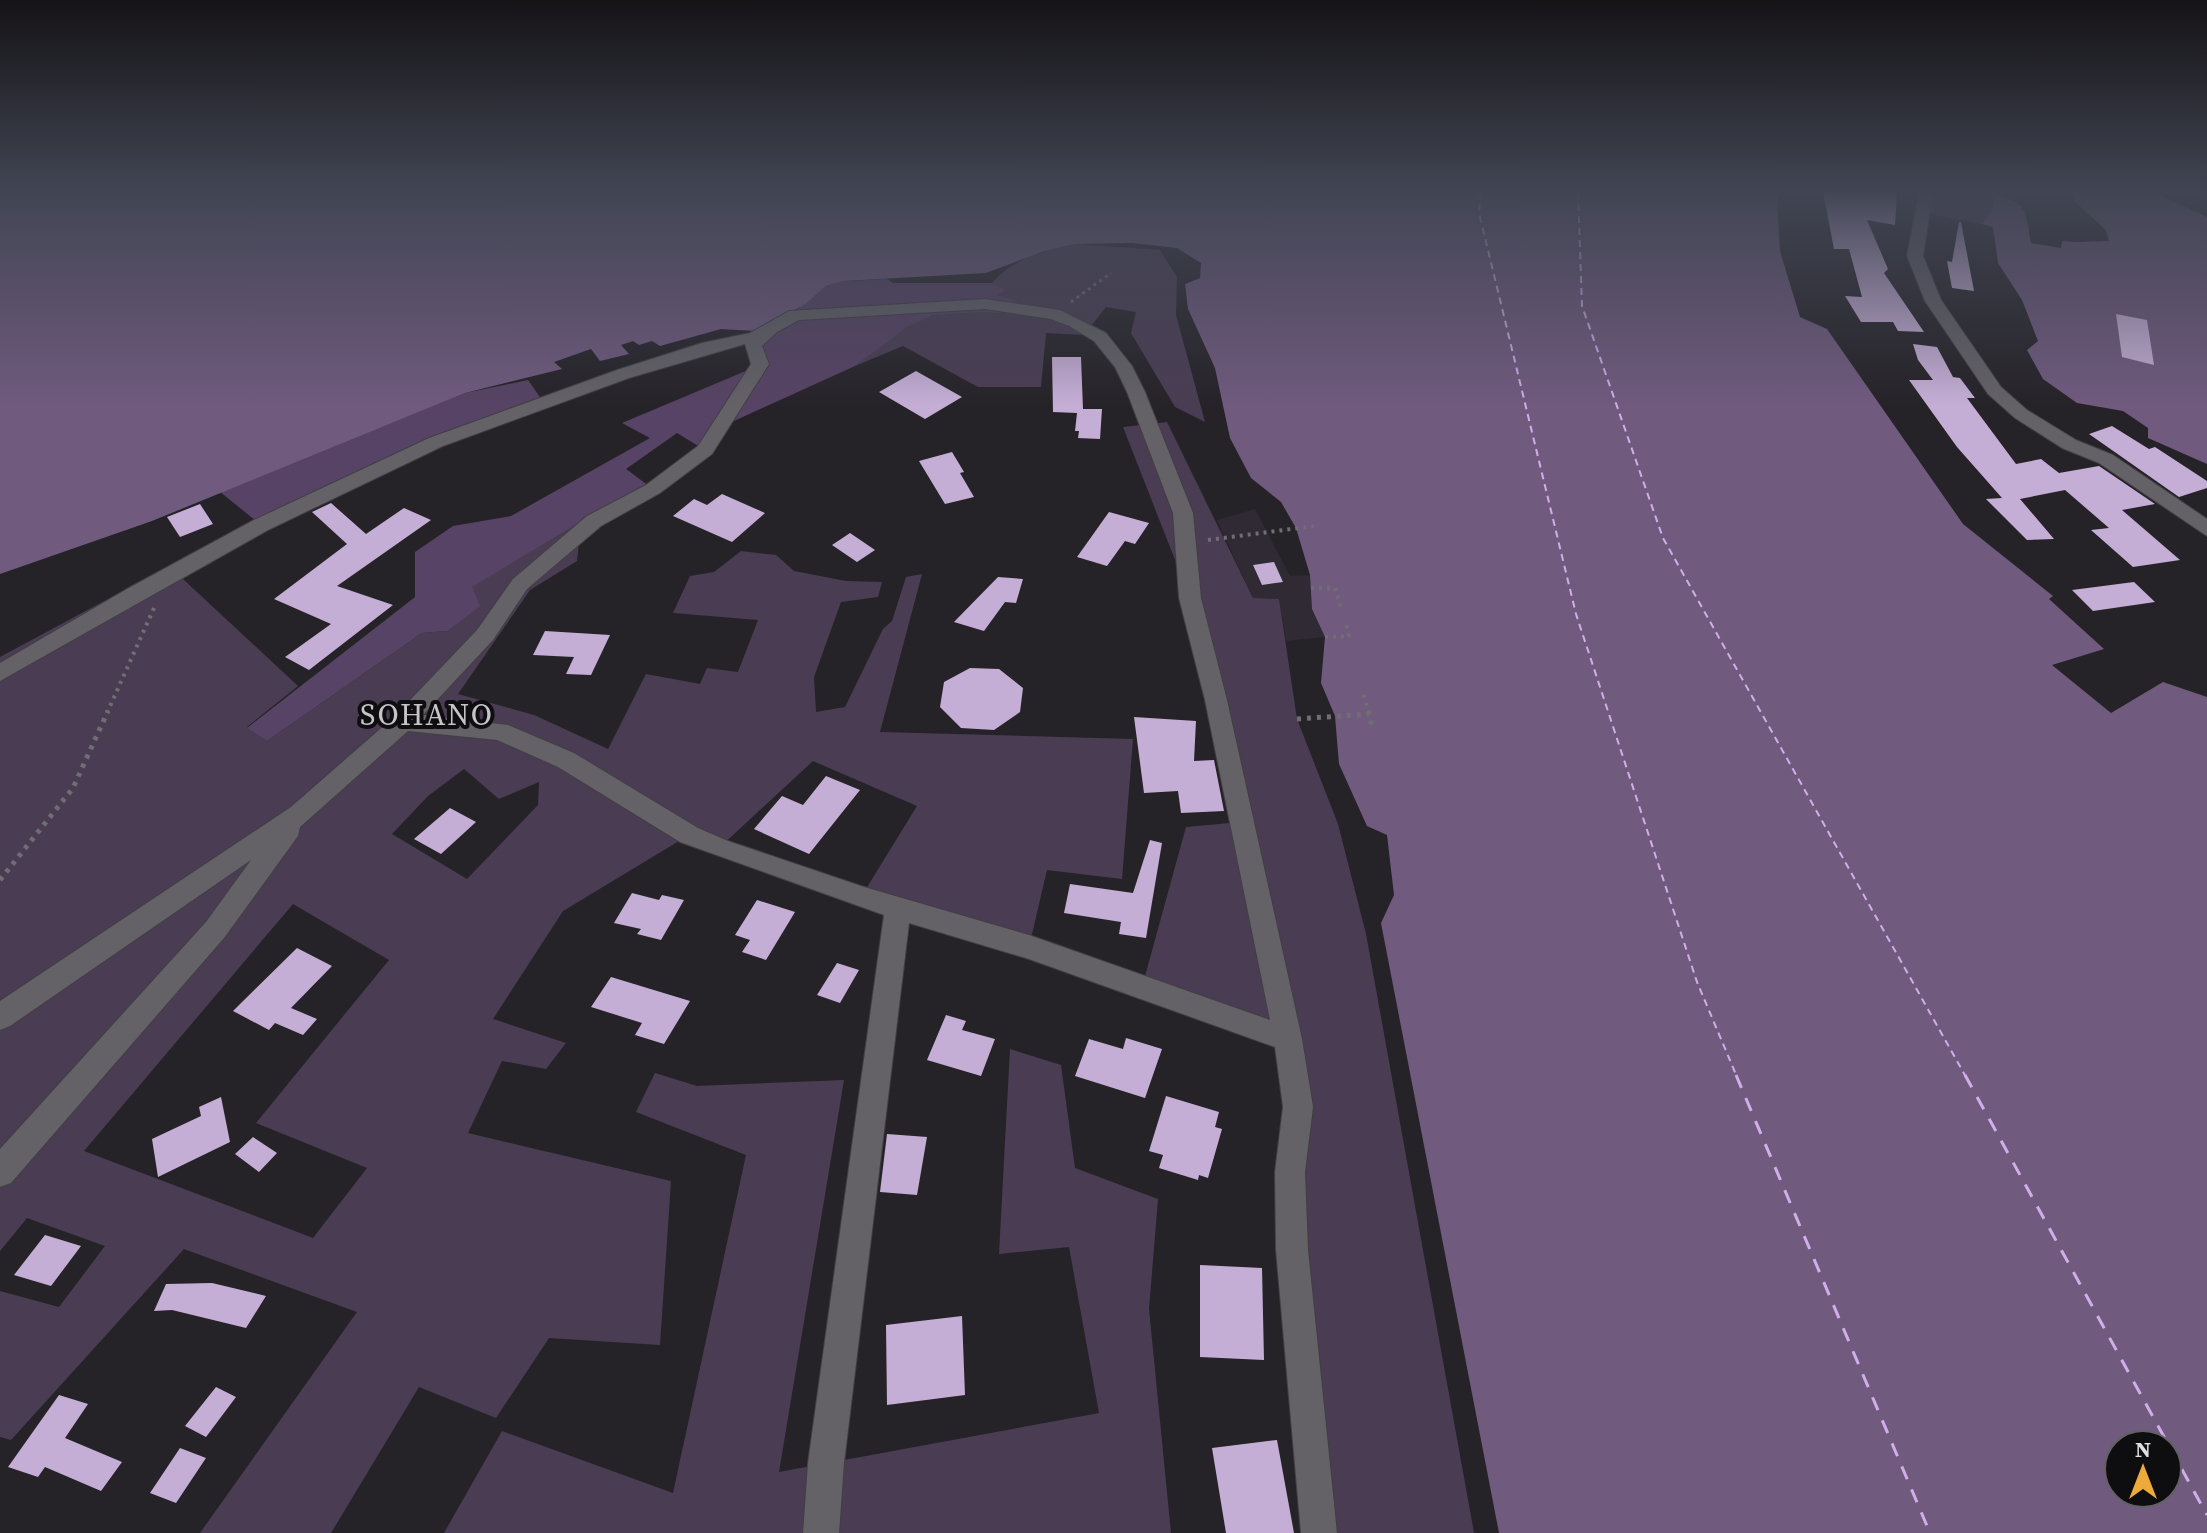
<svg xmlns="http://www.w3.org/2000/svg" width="2207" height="1533" viewBox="0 0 2207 1533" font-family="'Source Serif 4',serif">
<rect width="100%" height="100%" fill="#262328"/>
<path fill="#2f2a34" d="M1255,509L1290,576L1310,575L1312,609L1325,637L1286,641L1279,599L1253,598L1217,520Z"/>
<path fill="#4a3d53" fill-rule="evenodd" d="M1926,192H1994L1993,208L1982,224L1921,212Z
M1075,244L1160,250L1177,277L1176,315L1205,422L1175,407L1131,333L1136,312L1106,307L1084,335L1046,333L1041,387H978L903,346L855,366C878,349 905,322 934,315C957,309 985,312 1009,314L995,295L1005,290L992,283C1013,258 1045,251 1075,244Z
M1167,422L1253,598L1279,599L1297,719L1338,824L1366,934L1474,1533H1319L1288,1039L1142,987L1186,827L1241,822L1190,598L1123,427Z
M581,522L577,561L530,590L458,694L534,715L608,749L646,674L700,684L707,668L738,672L758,620L673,613L690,576L714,572L741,551L776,555L794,571L846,581L882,582L878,597L841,602L814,677L816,712L845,707L883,629L892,621L906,577L922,574L880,732L1133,739L1122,879L1047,870L1029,947L861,897L917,806L813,761L719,848L689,835L563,911L493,1019L566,1043L546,1069L502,1061L468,1133L671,1181L660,1345L549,1338L496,1418L419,1387L331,1533H200L357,1312L184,1249L11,1440L0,1437V1291L59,1307L105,1246L27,1218L0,1251V657L169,566L298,686L247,727L267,741L422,633L448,631L479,606L471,587ZM464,769L499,799L539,782L538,805L467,879L392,834L428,796ZM293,904L389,960L256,1123L367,1168L313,1238L84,1151Z
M1010,1049L1061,1065L1075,1168L1158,1199L1149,1309L1171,1533H444L502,1431L673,1493L746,1155L636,1112L655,1073L697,1086L844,1080L779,1472L1099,1413L1069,1247L999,1254Z"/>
<path fill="#574365" d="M887,279L893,283H992L1006,290L997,295L1016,301L1009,314L981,312L933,315L907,327L855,366L723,426L705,450L677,433L626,469L653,489L581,522L472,587L480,606L448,631L422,633L267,741L247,728L415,597V552L453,526L511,516L650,438L622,423L760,365L753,345L826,286L843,281Z
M528,380L544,403L436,442L261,525L219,491L465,393Z"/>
<path fill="#705a7e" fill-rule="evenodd" d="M0,192H1772L1777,196L1780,251L1800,317L1827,329L1963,524L2053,596L2049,599L2104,649L2052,665L2111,713L2163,682L2207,697V1533H1499L1381,923L1394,895L1387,835L1367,826L1339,764L1335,716L1321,683L1325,637L1312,609L1310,575L1296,528L1281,502L1251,478L1230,438L1215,368L1188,309L1185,284L1200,278L1201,263L1177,248L1132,243L1075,244L1045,251L986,273L843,281L826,286L804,305L756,331L721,329L660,346L652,341L639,345L633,341L621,345L629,354L600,361L591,349L554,362L562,369L465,393L152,521L0,574ZM2119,1445H2167V1493H2119Z
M2074,192H2160L2161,196L2207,217V464L2148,438V428L2123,411L2077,403L2043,379L2027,350L2038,341L2022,300L1998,263L1993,227L1982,224L1993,208V194C2028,203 2025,209 2031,243L2061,248L2062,241C2078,243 2093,241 2109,241L2106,230L2074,201Z"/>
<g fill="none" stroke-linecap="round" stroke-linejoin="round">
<path stroke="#d1aee9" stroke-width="2" stroke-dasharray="7 5" stroke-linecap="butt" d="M1481,192L1479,213L1576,614L1697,982L1737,1077
M1578,192L1582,306L1663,538L1966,1077"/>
<path stroke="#d1aee9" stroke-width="3" stroke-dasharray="14 11" stroke-linecap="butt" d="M1736,1075L1930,1533
M1965,1075L2207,1515"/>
</g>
<path fill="#c5aed6" d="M1823,192H1897L1895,225L1867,220L1888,269L1884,273L1924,332L1898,331L1893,322H1861L1845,296L1862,297L1849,249H1834Z
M1959,222H1961L1974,291L1952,288L1947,261L1952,262Z
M2116,314L2147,320L2154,365L2122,357Z
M1913,344L1937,347L1953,377L1960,378L1975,398H1967L2016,464L2041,459L2059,473L2099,466L2155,504L2122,510L2180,560L2133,567L2091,530L2109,528L2065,490L2020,499L2054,539L2027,540L1986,499L2002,498L1957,447L1909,380H1933L1918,360Z
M1052,357H1081L1083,409H1102L1100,439L1078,438L1079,431H1075L1077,413L1053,412Z
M916,371L962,397L925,419L879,392Z
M2112,426L2149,449L2155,447L2207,481V488L2179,497L2089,434Z
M952,452L964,472L960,473L974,497L945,504L919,461Z
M722,494L765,513L732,542L673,516L694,499L707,505Z
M331,503L366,534L404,508L431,520L337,586L393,605L309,670L285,657L331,624L274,599L347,544L312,512Z
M200,504L213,524L180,537L167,517Z
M1109,512L1149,523L1135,544L1125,541L1107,566L1077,557Z
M850,533L875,550L857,562L832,545Z
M1274,562L1283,582L1262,585L1253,565Z
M998,577L1023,579L1016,603L1005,602L984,631L954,622Z
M2134,582L2155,602L2093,611L2072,590Z
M545,631L610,635L591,675L566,674L574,657L533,655Z
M970,668L999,669L1023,688L1020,712L994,730L961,728L940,707L944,682Z
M1134,717L1196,721L1194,761L1214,760L1224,811L1181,813L1178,791L1144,793Z
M826,776L860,790L809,854L754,829L782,796L803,805Z
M450,808L476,822L441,854L414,839Z
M1150,840L1162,843L1146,938L1119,934L1121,922L1064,913L1070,884L1133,893Z
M632,893L659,900L662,895L684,900L661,940L637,934L641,929L614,923Z
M757,900L795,912L766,960L742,952L750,940L735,935Z
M297,948L332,966L291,1008L317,1019L303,1035L275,1023L269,1030L233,1011Z
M837,963L859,970L840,1003L817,995Z
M611,977L690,1001L664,1044L635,1035L642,1023L591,1007Z
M946,1015L966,1021L962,1030L995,1039L981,1076L927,1060Z
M1126,1038L1162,1049L1145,1098L1075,1076L1089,1039L1123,1049Z
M1166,1096L1219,1112L1215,1127L1222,1129L1208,1178L1199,1175L1198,1180L1159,1168L1163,1155L1149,1151Z
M221,1097L230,1142L158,1177L152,1139L201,1116L199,1107Z
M887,1134L927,1137L917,1195L880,1192Z
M253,1137L277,1153L259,1172L235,1154Z
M45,1235L81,1246L51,1286L14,1275Z
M1200,1265L1262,1268L1264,1360L1200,1357Z
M212,1283L266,1296L246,1328L172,1310L154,1311L166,1284Z
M962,1316L965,1395L887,1405L886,1325Z
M216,1387L236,1397L206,1437L185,1426Z
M59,1395L88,1404L65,1438L122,1462L101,1491L45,1467L38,1477L8,1467Z
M1277,1440L1294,1533H1226L1212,1448Z
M180,1448L206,1458L176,1503L150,1493Z"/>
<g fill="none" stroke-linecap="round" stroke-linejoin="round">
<defs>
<path id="minor" d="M1919,192H1933L1923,256L1941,300L2001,387L2027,410L2076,440L2113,455L2207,519V536L2099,463L2062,448L2015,418L1988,394L1925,301L1907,256Z
M985,299L1060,310L1106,333L1132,366L1145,392L1193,513L1201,598L1227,700L1302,1039L1313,1107L1305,1172L1308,1250L1337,1533H1301L1276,1250L1275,1172L1283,1107L1275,1047L1029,959L909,923L844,1463L839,1533H803L808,1463L884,915L680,842L558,767L497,740L408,731L300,827L298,836L224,938L11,1183L0,1187V1149L206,922L251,860L10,1026L0,1030V1001L291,807L395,716L477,630L513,579L587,516L646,485L698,446L751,364L745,344L629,378L443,446L268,530L0,681V663L127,589L254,520L429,438L617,370L702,343L750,333L789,311ZM985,309L1051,319L1069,326L1094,341L1115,367L1127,392L1173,513L1179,598L1205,700L1270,1020L1029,935L861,886L728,841L698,828L574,753L508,725L423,715L493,640L527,589L601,526L660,493L712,454L769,364L762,346L777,332L799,320Z"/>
</defs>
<use href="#minor" stroke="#413f43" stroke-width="2"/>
<path stroke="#706e72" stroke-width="3" stroke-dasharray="3 4" stroke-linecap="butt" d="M1071,302L1111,273"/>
<path stroke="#706e72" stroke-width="4" stroke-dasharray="3 5" stroke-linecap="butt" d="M1208,540L1314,526
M1311,588H1335L1341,608
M1325,637L1349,636L1345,621
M1364,695L1369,713
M107,713L154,608"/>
<path stroke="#706e72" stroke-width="5" stroke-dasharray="4 6" stroke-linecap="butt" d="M1368,711L1373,730
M1297,719L1369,714
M0,880L73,788L108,711"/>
<use href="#minor" fill="#646167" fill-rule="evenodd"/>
</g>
<linearGradient id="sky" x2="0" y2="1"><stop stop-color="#151316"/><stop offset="0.47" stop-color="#414553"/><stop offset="1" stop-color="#414553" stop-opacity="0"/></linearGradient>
<rect width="2207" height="406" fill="url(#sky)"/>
<g text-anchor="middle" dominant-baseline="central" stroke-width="8" stroke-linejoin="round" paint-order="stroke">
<g font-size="30" letter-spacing="2" fill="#c6c3c9" stroke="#0e0d0f">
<text x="427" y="714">SOHANO</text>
</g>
</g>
<g transform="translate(2143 1469)"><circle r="38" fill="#0e0d0f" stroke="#626163" stroke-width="2"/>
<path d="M0-6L14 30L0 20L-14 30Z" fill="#ebaa39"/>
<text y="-12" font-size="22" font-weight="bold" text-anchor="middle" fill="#e1dfe2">N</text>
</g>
</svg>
